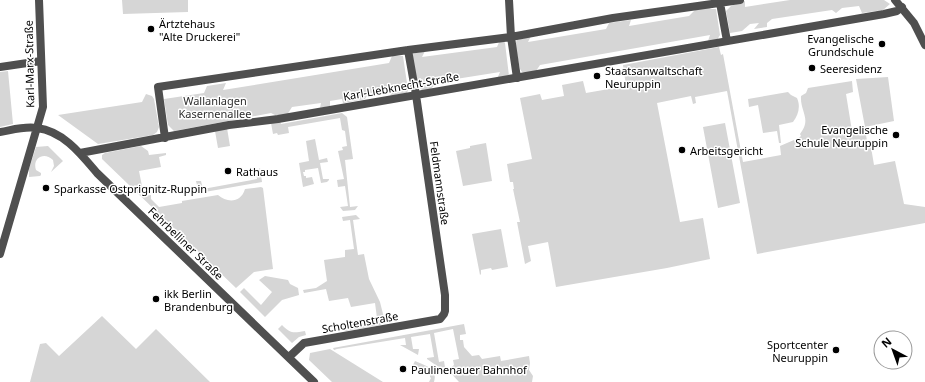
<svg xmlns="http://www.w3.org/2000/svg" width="925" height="382" viewBox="0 0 925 382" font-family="'Noto Sans',sans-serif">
<rect width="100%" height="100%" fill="#fff"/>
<path fill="#d6d6d6" d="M122,0H188V12L123,14Z
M790,0H884L890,4L883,10L862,13L859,6L842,8L836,13L832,10L772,19L767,23V27L754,29L759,23L750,24L742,31L730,33L726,11L731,6L745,1V7Z
M708,7L711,9H716L720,35L717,40L708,41L710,35L540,65L536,71L526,73L522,72L520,69L515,44L517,40L531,36L528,42L606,29L609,23L631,20L629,26L689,16L695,10Z
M500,40H503L505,43L509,76L497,79L500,72L437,82L431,89L423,91L418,86L412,54L425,51L422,57L497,47Z
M719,47L721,55L723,54L743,162L781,155L780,146L794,140L795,141L801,136L800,134C812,119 800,112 801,96L806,93L808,88L852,81L853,92L846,94L852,131L865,129L867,141H870L874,165L895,161L904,204L925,207V223L757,254L727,91L695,97L696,103L693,104L691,96L657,103L680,222L703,218L710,259L667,268L556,287L548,242L528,246L531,261L525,264L517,222H520L513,189H514L513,182H510L507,164L532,159L520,98L540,94L542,100L564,96L562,85L583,81L586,93L626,86L623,65Z
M392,56H403L408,90L407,93L390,96L393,89L368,94L365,99L343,103L342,99L330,101V106L320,108L321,103L292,107L287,115L277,116L271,113L174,131L168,125L164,99L204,93L207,86L226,83L223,90L389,63Z
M8,71L13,124L0,127V72Z
M888,77L894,121L865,127L856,79Z
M788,92L791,95L797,98C801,107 798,115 793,122L779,125L781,143H779L777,131L763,133L758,105L749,107L748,99Z
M146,94L152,96L154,99L159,127L157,132L153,135L98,144L58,115L142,102Z
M342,113L347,117L353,159L345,160L350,207L358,206L355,210L343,211L340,207L348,206L345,186L338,187L337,180L344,179L338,151L343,150L342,147L347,146L345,131L342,130L340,118L288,127L289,133L278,135L277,133L273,134L271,123L280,121L281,124Z
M725,123L740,203L718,208L703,127Z
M227,128L230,146L218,148L215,131Z
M315,139L319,160L327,158L328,162L320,163L323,179H329V180L327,182L321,183L318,168L305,170V172H303L304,176H306V178L312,177L314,184L303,187L299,163L309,161L306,141Z
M486,143L492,181L463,186L456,151L470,148V146Z
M48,146L63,161L51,172L54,166L53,160C44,151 32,158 36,170L41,173V175L40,176L29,177V169L36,147Z
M141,146L148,151L149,155L166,153V155L159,157L161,167L139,171L144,196L151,195V199L159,207L182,203V201L218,195C227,203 241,203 245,189L261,187L263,188L273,269L254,272L236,288L102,159V155L105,153Z
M260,168L262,182L199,193L196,181H201L203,189L257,179L256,171Z
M356,215L360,219L353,220L358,255L364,254L369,279L380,302L385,322L380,325L345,331L342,324L377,318L375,303L351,307L348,298L329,301L326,289L304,293L303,290L316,288L327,281L324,260L345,257V250L354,249L350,220L343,221L342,217Z
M501,229L508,267L492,270L491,268L481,270V274L480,275L472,234Z
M265,276L288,280L290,284L298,288L299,295L282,300L265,317L240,292L244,288L261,305L272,292L259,280Z
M102,316L136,349L156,329L210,382H30L40,344L46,343L59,356Z
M464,324L466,334L460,335V340H463L464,347L472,356L479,355L482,359L500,356L501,361L529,356L530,363L529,370L533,376L532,382H459L448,370L454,365L453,360L459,359L453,329L434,333L439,362L444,361L445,367L440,368L427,359V358L434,357L430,334L411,337L413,349H419L418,355L400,345H406L405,338L337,349L334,350L333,348Z
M282,325C291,334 293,333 305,331L306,335L299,337L292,343L278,329Z
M330,349L383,382H332L309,360L310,353Z
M415,361C426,366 438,368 434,382H429L431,378L430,377V373L426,371L423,373L412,367Z"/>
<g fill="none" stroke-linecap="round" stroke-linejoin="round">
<path stroke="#4f4f4f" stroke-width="8" d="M509,0L511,37L517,78
M895,0L914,23L925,45
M720,3L727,41
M0,67L41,61
M0,132C12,130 24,126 37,128C63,131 81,154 97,173L314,382
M165,138L158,87L408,50L511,37L613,18L740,0
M80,153L229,125L278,119L884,14L897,11L902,7
M0,254L43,107L39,0
M289,357L304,343L440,319L444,314L445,311V295L416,95L408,50"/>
</g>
<g fill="#000" stroke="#fff" stroke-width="1.5">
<circle cx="151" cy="29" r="4"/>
<circle cx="882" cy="44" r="4"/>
<circle cx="812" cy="68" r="4"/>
<circle cx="597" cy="76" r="4"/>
<circle cx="896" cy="135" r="4"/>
<circle cx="682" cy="150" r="4"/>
<circle cx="228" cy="171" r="4"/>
<circle cx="46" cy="188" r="4"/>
<circle cx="156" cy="299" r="4"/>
<circle cx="836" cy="350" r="4"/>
<circle cx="403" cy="369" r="4"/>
</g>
<g text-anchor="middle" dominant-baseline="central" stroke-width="3" stroke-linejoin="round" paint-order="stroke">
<g font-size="11" fill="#000" stroke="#fff" text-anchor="start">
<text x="159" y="23">Ärtztehaus<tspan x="159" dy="13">"Alte Druckerei"</tspan></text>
<text x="874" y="38" text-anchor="end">Evangelische<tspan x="874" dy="13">Grundschule</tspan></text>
<text x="820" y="68">Seeresidenz</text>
<text x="605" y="70">Staatsanwaltschaft<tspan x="605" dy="13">Neuruppin</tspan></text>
<text x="888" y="129" text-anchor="end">Evangelische<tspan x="888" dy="13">Schule Neuruppin</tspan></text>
<text x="690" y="150">Arbeitsgericht</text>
<text x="236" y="171">Rathaus</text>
<text x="54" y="188">Sparkasse Ostprignitz-Ruppin</text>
<text x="164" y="293">ikk Berlin<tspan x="164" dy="13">Brandenburg</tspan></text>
<text x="828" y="344" text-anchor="end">Sportcenter<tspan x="828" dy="13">Neuruppin</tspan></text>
<text x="411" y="369">Paulinenauer Bahnhof</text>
</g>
<g font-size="11" fill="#000" stroke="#fff">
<text transform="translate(29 64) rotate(-91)">Karl-Marx-Straße</text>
<text transform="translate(401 86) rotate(-10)">Karl-Liebknecht-Straße</text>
<text transform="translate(440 183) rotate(82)">Feldmannstraße</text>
<text transform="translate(186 243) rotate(44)">Fehrbelliner Straße</text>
<text transform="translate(360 322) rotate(-10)">Scholtenstraße</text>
</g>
<g font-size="11" fill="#2d2d2d" stroke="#fff">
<text x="215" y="100">Wallanlagen<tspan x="215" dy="13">Kasernenallee</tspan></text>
</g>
</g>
<g transform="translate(893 350) rotate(319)"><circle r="19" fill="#ffffff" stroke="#999999"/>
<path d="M0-3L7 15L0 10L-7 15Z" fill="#000000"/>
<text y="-6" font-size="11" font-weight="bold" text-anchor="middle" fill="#000000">N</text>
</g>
</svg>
